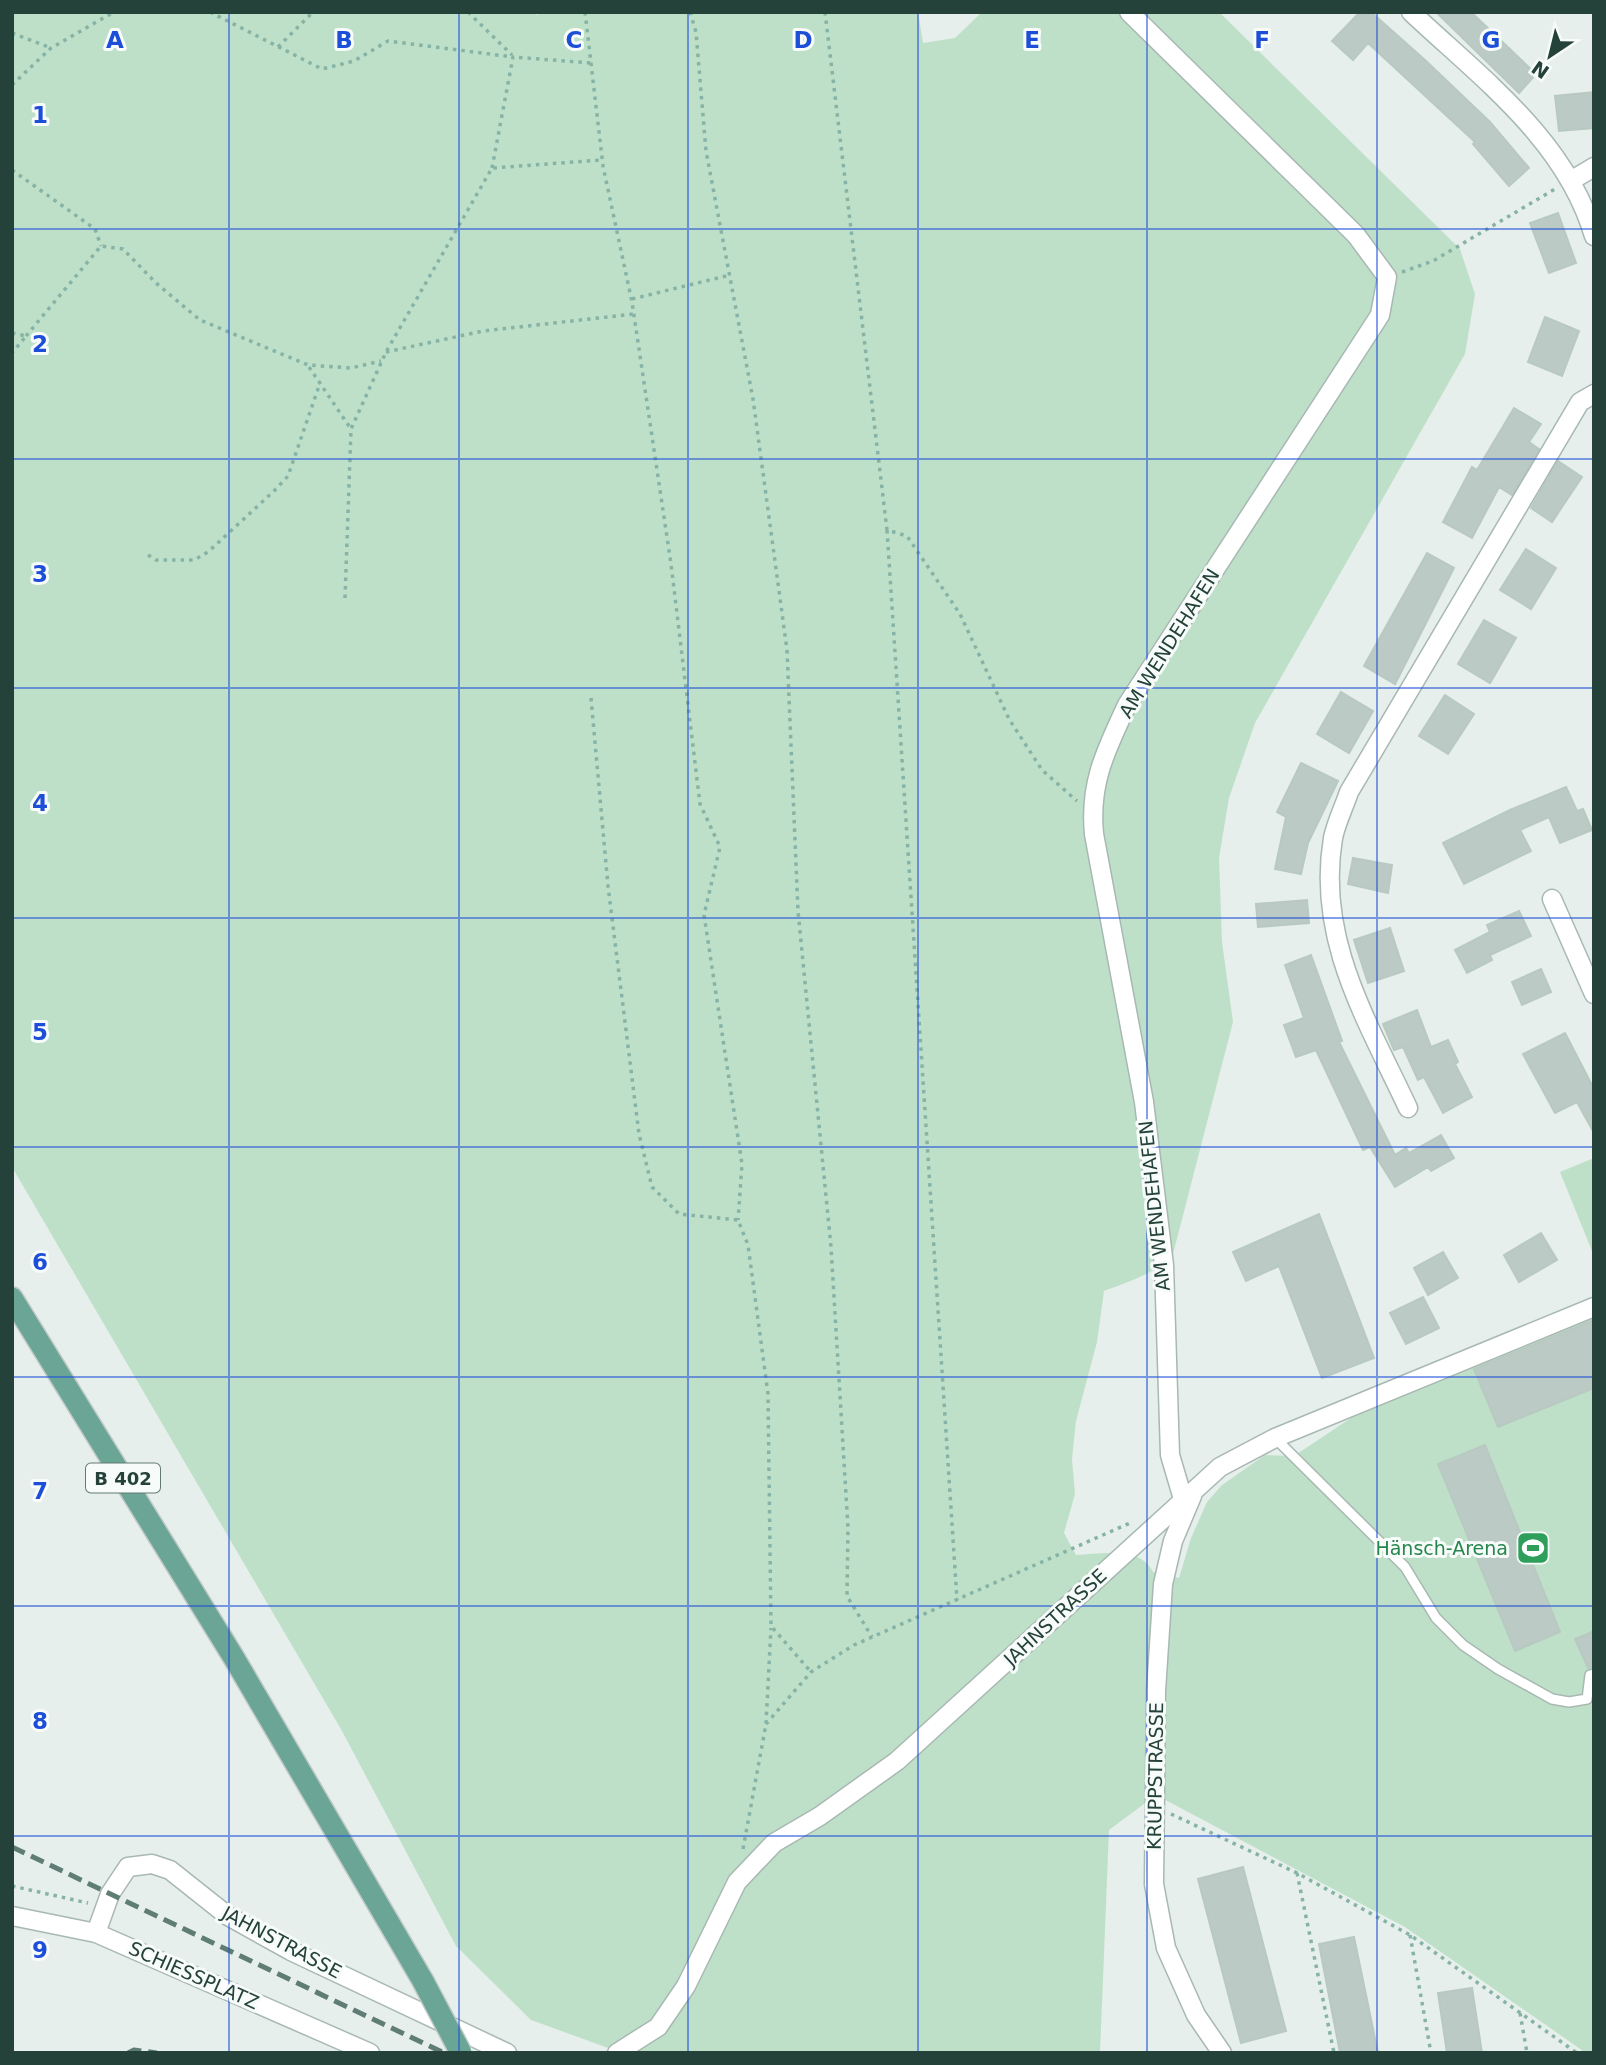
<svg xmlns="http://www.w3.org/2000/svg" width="1606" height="2065" viewBox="0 0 1606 2065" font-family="'DejaVu Sans',sans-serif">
<rect width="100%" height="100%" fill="#e6efeb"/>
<path fill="#bfe0c8" d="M12,12H531L538,15L539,12H918L923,43L955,38L982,12H1219L1460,249L1475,294L1465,354L1255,723L1229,798L1219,858L1222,942L1233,1022L1173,1254C1155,1274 1130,1281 1104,1291L1097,1342L1076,1421L1072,1459L1075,1494L1064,1533L1076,1555C1101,1554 1141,1546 1153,1572L1179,1578L1191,1538L1207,1502L1222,1485L1265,1455L1294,1456L1351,1418L1594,1314V2053H1586L1405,1927L1156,1795L1109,1830L1100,2053H622L531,2020L456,1946L342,1731L12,1167Z
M1594,1158V1256L1560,1172Z"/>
<path fill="#bbcac4" stroke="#b8c9c2" stroke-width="2" d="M1360,12H1371L1425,60L1490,122L1529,168L1509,186L1473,144L1475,142L1368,43L1353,60L1332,41Z
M1436,12H1471L1536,74L1519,93Z
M1594,92V128L1559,131L1555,96Z
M1558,213L1576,263L1549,273L1530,223Z
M1545,317L1579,331L1562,376L1528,362Z
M1514,408L1541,424L1529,442L1539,449L1512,495L1499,487L1472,538L1443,522L1472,467L1477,470Z
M1558,461L1582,477L1552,522L1531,508Z
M1526,549L1556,568L1531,609L1500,590Z
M1427,553L1454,568L1395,684L1364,666Z
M1484,620L1516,638L1490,683L1458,664Z
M1341,692L1373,711L1349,753L1317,734Z
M1445,695L1474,714L1448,754L1419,736Z
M1301,763L1338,781L1308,843L1301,874L1275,869L1286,817L1277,812Z
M1566,787L1577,811L1583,809L1592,830L1560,843L1549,817L1520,830L1531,851L1464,884L1443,843L1510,810Z
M1353,858L1392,865L1388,893L1348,884Z
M1307,900L1309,923L1258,927L1256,904Z
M1519,911L1531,936L1490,955L1492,960L1467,973L1455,950L1490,932L1487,925Z
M1390,928L1404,971L1368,983L1354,940Z
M1311,955L1342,1041L1339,1042L1395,1155L1406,1148L1409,1153L1441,1135L1454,1158L1431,1171L1428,1167L1395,1187L1370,1147L1363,1150L1316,1050L1296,1057L1284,1025L1304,1018L1285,965Z
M1541,969L1551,992L1522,1005L1512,982Z
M1417,1010L1431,1047L1448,1040L1458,1062L1455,1064L1472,1097L1443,1113L1424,1077L1418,1080L1403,1047L1394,1050L1383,1024Z
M1565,1033L1594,1089V1133L1577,1102L1555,1113L1523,1054Z
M1319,1214L1374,1358L1322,1378L1279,1266L1246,1281L1233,1252Z
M1541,1233L1557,1260L1519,1282L1504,1255Z
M1443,1252L1458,1278L1428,1295L1414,1268Z
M1423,1297L1439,1328L1406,1344L1390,1313Z
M1594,1320V1388L1498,1427L1474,1369Z
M1485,1445L1560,1632L1515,1651L1438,1464Z
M1594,1631V1667L1588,1668L1575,1639Z
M1243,1867L1286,2031L1241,2043L1198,1879Z
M1354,1937L1378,2053H1340L1319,1944Z
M1472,1988L1482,2053H1447L1438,1993Z"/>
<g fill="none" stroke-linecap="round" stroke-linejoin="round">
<defs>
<path id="lane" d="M1275,1438L1405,1567L1436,1618L1463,1645L1498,1669L1552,1699L1569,1702L1587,1699L1590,1675L1594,1674"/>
<path id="street" d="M1129,12L1356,235L1387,277L1380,315L1127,705C1106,750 1089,783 1094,834L1144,1102L1164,1265L1170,1455L1183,1499
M1411,12C1481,78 1566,140 1594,236
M1572,180L1594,167
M1552,899L1594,994
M1408,1108C1367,1020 1316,939 1333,838C1336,823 1344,807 1349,792L1580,402L1594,394
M1192,1496L1173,1541L1163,1584L1156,1691L1154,1884L1166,1948L1196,2015L1222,2053
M12,1916L96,1933L370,2053
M96,1933L110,1894L128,1867L152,1864L170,1870L228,1916L291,1951L507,2053
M617,2053L658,2027L686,1986L737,1882L774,1843L820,1816L897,1761L1220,1467L1275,1438L1594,1307"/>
<path id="primary" d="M12,1298L234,1658L423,1981"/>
</defs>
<use href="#lane" stroke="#a8b8b2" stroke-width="12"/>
<use href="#street" stroke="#a8b8b2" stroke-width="21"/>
<use href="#primary" stroke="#c2cac8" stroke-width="24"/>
<path stroke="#86b3a5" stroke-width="3.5" stroke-dasharray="3.5 5" stroke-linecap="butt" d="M210,12L322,69L354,61L388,41L513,57
M468,12L512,55
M585,12L603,166L632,302L671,564L700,804L720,847L704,915L742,1164L738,1220
M690,12L696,32L706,151L753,399L787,650L798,911L831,1247L848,1528L847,1596L872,1637
M825,12L887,530L907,536L960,614L1009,719L1042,770L1077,801
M12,33L51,48
M278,47L313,12
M12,85L51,48L114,12
M492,168L513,57L591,63
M12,170L95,229L101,246
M1402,272L1433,261L1555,189
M632,299L730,275
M12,333L26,336L12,353
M26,336L101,246L123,249L156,283L200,320L308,365L351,368L381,361
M386,352L483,331L634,314
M309,367L351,429
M887,530L957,1600
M148,555L156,560H194L208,552L274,491L288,476L320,383
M345,598L351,429L386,352L492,168L602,160
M591,698L608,886L639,1134L652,1187L679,1214L738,1220L748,1245L768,1394L771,1626L811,1672
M766,1724L811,1672L854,1645L1130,1523
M1171,1814L1297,1873L1410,1935L1577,2053
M743,1849L766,1724L771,1628
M1297,1873L1334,2053
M12,1886L88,1903
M1410,1935L1431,2053
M1520,2013L1527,2053"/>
<use href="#lane" stroke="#fff" stroke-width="9"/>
<use href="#street" stroke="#fff" stroke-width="18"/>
<use href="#primary" stroke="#6aa596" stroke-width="21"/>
<path stroke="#5f7d75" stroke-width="5" stroke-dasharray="14 7" stroke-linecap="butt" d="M12,1847L444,2053
M128,2053L134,2050L157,2053"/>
<defs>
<path id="primary-bridge" d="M423,1981L461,2053"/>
</defs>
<use href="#primary-bridge" stroke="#c2cac8" stroke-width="24" stroke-linecap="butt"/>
<use href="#primary-bridge" stroke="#6aa596" stroke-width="21"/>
</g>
<path fill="none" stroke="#1d4ed8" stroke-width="2" stroke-opacity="0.55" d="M229,12V2053M459,12V2053M688,12V2053M918,12V2053M1147,12V2053M1377,12V2053M12,229H1594M12,459H1594M12,688H1594M12,918H1594M12,1147H1594M12,1377H1594M12,1606H1594M12,1836H1594"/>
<defs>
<symbol id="stadium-square" viewBox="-11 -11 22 22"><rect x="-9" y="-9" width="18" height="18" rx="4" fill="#2e9e5b" stroke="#f7fbf9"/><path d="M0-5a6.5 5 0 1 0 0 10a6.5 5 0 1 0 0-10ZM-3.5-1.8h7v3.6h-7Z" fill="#fff"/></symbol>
</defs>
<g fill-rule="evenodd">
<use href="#stadium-square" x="1514" y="1529" width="38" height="38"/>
</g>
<g text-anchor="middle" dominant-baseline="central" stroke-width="6" stroke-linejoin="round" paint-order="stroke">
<rect fill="#f7fbf9" stroke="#637a73" stroke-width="2" x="86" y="1463.5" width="74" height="29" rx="5"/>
<g font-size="18" font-weight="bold" fill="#24423a">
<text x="123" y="1478">B 402</text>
</g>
<g font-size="19" fill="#24423a" stroke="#f7fbf9">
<text transform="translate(1169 643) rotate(-58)">AM WENDEHAFEN</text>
<text transform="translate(1154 1206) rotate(-96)">AM WENDEHAFEN</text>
<text transform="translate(1055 1617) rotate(-43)">JAHNSTRASSE</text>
<text transform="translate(1155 1776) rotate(-89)">KRUPPSTRASSE</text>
<text transform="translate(282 1942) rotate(28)">JAHNSTRASSE</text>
<text transform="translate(194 1975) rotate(24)">SCHIESSPLATZ</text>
</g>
<g font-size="19" fill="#27864d" stroke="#f7fbf9" text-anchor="end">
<text x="1508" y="1548">Hänsch-Arena</text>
</g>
</g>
<g font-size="23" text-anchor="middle" font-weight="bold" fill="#1d4ed8" stroke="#f7fbf9" stroke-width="6" stroke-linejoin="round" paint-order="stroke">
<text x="115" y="48">A</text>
<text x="344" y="48">B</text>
<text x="574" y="48">C</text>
<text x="803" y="48">D</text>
<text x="1032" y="48">E</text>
<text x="1262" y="48">F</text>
<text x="1491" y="48">G</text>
<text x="40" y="123">1</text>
<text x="40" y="352">2</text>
<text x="40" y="582">3</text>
<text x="40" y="811">4</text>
<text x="40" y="1040">5</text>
<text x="40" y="1270">6</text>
<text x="40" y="1499">7</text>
<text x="40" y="1729">8</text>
<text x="40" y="1958">9</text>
</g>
<rect width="1606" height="2065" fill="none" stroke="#24423a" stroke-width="28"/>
<g transform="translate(1550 56) rotate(215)" stroke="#f7fbf9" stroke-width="5" paint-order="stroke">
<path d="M0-5L12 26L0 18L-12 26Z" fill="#24423a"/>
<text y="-10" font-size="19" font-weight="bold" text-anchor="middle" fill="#24423a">N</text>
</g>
</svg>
